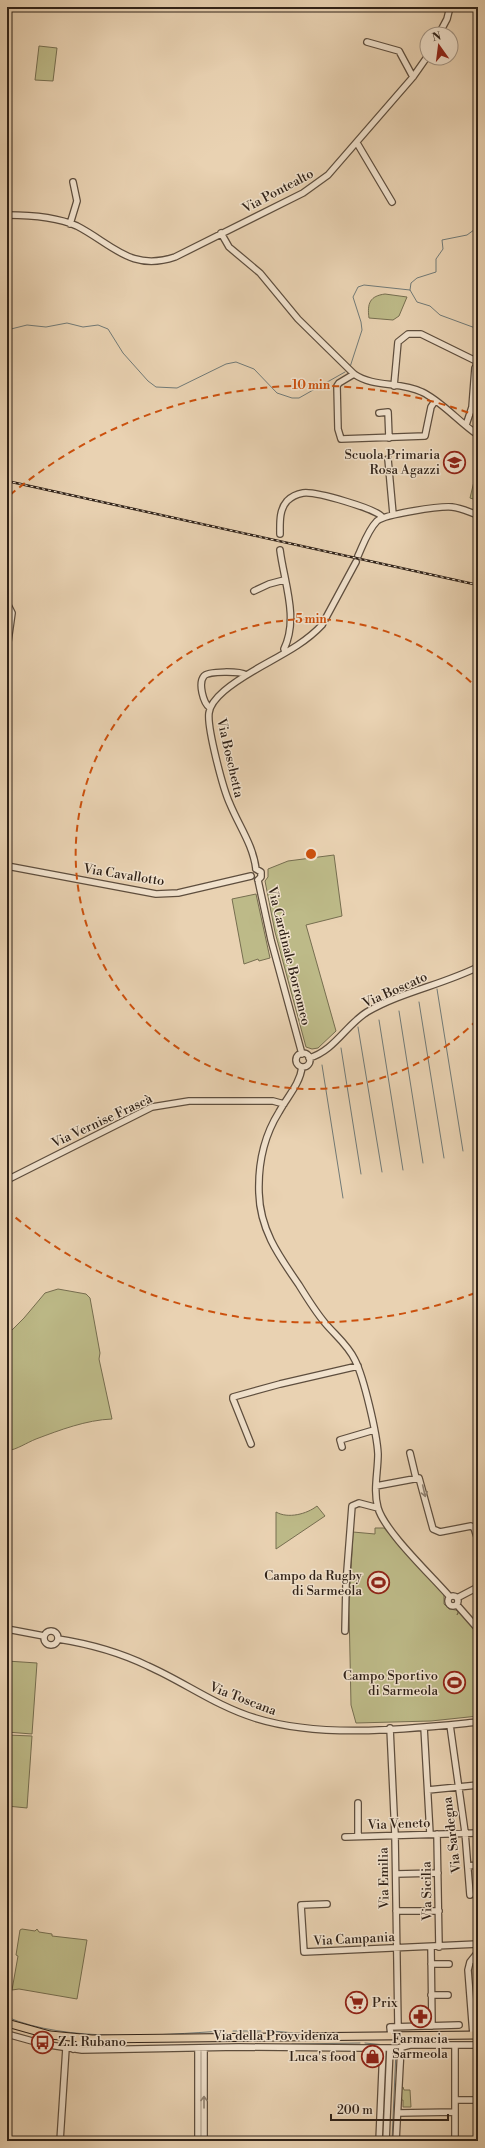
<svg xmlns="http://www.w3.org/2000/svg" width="485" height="2148" viewBox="0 0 485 2148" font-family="'Libre Bodoni',serif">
<rect width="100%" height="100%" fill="#e9d2b2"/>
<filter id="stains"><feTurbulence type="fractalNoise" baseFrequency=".005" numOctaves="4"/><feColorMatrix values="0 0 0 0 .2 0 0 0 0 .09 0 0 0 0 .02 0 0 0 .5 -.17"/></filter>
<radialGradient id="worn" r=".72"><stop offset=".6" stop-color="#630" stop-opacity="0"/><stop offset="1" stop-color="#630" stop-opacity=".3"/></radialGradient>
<path fill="#bdba88" stroke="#766e50" d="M39,46L57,48L53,81L35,80Z
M385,294L407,297L399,316L393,320L369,318C367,303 370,296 385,294Z
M477,469H478V499V492L475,491L473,499L470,498Z
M334,855L342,916L306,925L336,1031L318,1048L312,1049L306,1047L275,932L265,881L268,877V869L288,861Z
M256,894L270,958L259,961L258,959L244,964L232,899Z
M58,1289L86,1294L90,1298L100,1353L99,1359L112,1419C86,1420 60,1430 36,1439C26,1443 18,1449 7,1451V1335L24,1318L45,1293Z
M317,1506L325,1516L276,1549V1512C288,1519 307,1514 317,1506Z
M375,1528H384L444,1595V1604L449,1609L456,1610L458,1612L457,1615L459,1612L478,1633V1716L431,1721L356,1723L351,1705L349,1608L353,1532L375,1534Z
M7,1661L37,1663L32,1734L7,1732Z
M7,1735L32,1736L27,1808L7,1806Z
M22,1929L35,1931L37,1929L39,1932L52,1934V1936L87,1940L77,1999L19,1989L12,1990L18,1956L16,1955L20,1930Z
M403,2087L404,2090H410L411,2107H403V2100H401V2089Z"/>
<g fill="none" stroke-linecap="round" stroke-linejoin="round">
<path stroke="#717a77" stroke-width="1" d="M410,290L411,283L417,278L436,272V259L443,249L442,240L467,235L478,227
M7,330L27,325L46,327L67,323L83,327L98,325L108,329L123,353L148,381L156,387L177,388L226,364L236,362L254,369L277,393L292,398H299L345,372
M350,367L362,330L361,322L353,297L358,287L364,285L410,290L417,302L430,306L440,315L478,329
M437,989L463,1151
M419,1002L444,1158
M399,1011L423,1163
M379,1020L403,1170
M358,1027L382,1172
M341,1048L361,1174
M322,1065L343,1198
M7,2017C67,2043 159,2035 223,2031
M233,2031H261
M272,2031L295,2033
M365,2043L396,2046
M292,2044L360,2043
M392,2141L396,2051"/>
<defs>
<path id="minor" d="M439,34L447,19L450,7
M367,42L399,51L413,77
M357,143L392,202
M7,215C28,215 57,217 77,226C112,244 131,272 175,257L303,193L328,175L413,77L427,57
M70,224L77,201L73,182
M221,233L229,247L260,273L298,319L354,374C374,388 400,381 422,392C440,400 460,423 478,435
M354,374L339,383L337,386L338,429L341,439L425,436L431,407L435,401
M394,386L398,342L408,334H421L478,362
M379,413L388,412L389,438
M466,425L472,407L475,368L478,363
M388,459L393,514
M280,534C280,523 279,510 287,501C291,497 297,494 303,493C315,491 377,509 382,517
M280,550C284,582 299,618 284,649L285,652
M358,556C363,545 368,530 377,521C385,514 440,506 452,507C461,508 469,512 478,515
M254,591L269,584L284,580
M7,603L12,613L7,649
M210,708C203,703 198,683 204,676C208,671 240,671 246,675
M7,866L156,894L178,893L251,876
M256,869C253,845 239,826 230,804C223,789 207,728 209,713C210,704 217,697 224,691C254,665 295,654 322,625L356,562
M256,869L261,872V877L258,880
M258,880L271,940L302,1054
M296 1060a7 7 0 1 1 14 0a7 7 0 1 1-14 0Z
M309,1058C334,1051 346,1025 367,1012C401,992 442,985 478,967
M302,1067C300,1084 287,1097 279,1112C264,1136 258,1164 259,1193C260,1230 279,1256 299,1285C307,1298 315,1311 325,1323C335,1335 348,1345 355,1360C364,1378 377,1434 378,1454C378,1472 373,1491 378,1508C385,1532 432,1576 450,1597
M7,1180L152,1107L189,1101H273L284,1104
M251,1444L233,1399V1397L280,1384L358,1366
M342,1447L340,1440L374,1430
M410,1453L416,1478
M376,1486L419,1478L433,1529L440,1532L471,1526L474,1528L478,1540
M448 1601a5 5 0 1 1 10 0a5 5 0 1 1-10 0Z
M457,1598L478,1587
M457,1605L478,1629
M7,1629L44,1636
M44 1638a7 7 0 1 1 14 0a7 7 0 1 1-14 0Z
M345,1631L346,1584L352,1506L359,1503L378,1508
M58,1639C90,1644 119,1652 148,1666C184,1682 216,1706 255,1718C323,1739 407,1729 478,1722
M450,1725L465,1832L470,1895
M424,1727L430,1834
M390,1728L395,1835L398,2026
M428,1790L478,1785
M358,1803V1836
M437,1834L439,1947
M345,1837L478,1833
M468,1866L478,1865
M396,1874L438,1873
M327,1904L301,1905L304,1952L478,1944
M396,1911H439
M431,1947L432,2026
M431,1964H449
M431,1995H448
M7,2034L43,2044L82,2050L239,2047L363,2048H398L410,2045H478
M473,2035L468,1970L470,1962L478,1952
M391,2036L390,2027L459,2025
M455,2045V2141
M198,2048V2141
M204,2048V2141
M73,2049L76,2045L87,2039
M455,2100H478
M398,2113L455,2112
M60,2141L66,2048
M379,2141L383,2048
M386,2141L390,2048
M396,2141L401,2047"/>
<path id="major" d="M7,2023L50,2035L92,2039L478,2035"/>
</defs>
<use href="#minor" stroke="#5e4e3e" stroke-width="8"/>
<use href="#major" stroke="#302218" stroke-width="9"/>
<use href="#minor" stroke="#f1e2cd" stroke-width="5.5"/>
<use href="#major" stroke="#e9d2b2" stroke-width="7"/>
<defs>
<path id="rail" d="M7,481L478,585"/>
</defs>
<use href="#rail" stroke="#302218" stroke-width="2.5"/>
<use href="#rail" stroke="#f1e2cd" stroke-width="1" stroke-dasharray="3" stroke-linecap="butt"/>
</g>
<defs><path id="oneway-shaft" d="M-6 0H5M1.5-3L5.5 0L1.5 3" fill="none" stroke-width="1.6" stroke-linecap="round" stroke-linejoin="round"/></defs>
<g stroke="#908272">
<use href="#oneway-shaft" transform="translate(424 1491) rotate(77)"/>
<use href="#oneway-shaft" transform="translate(204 2102) rotate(-90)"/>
</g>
<g fill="none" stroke="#cc510e" stroke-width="2" stroke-dasharray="7 5">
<path d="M477 1020A235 235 0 1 1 477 688"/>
<path d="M475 1293A469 469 0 0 1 10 1213M10 495A469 469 0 0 1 475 415"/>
</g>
<defs>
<symbol id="school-ring" viewBox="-11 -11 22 22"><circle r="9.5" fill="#f1e2cd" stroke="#8f2418" stroke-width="1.5"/><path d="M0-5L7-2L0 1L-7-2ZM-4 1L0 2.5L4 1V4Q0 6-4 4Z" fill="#8f2418"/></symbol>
<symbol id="stadium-ring" viewBox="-11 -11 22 22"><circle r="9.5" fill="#f1e2cd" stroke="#8f2418" stroke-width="1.5"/><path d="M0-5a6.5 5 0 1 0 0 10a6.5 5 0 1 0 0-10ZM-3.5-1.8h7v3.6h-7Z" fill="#8f2418"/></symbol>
<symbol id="supermarket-ring" viewBox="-11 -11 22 22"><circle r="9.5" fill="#f1e2cd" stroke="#8f2418" stroke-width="1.5"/><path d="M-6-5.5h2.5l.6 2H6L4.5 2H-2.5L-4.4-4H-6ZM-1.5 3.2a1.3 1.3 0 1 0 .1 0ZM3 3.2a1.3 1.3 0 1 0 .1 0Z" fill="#8f2418"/></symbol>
<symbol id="pharmacy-ring" viewBox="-11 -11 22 22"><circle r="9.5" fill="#f1e2cd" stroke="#8f2418" stroke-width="1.5"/><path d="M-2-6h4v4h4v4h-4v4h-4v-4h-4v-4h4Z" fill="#8f2418"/></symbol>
<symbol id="bus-ring" viewBox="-11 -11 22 22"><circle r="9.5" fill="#f1e2cd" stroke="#8f2418" stroke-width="1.5"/><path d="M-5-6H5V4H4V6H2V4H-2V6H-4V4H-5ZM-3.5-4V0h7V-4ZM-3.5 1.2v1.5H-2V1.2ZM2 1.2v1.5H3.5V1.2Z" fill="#8f2418"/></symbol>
<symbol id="shop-ring" viewBox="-11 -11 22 22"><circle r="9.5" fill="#f1e2cd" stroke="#8f2418" stroke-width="1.5"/><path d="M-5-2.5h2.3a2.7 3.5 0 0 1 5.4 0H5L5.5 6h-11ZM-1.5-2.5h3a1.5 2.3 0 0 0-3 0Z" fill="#8f2418"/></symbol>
</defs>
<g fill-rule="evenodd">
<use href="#school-ring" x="442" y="450" width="25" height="25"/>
<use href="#stadium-ring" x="366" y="1570" width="25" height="25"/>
<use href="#stadium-ring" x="442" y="1670" width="25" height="25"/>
<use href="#supermarket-ring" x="344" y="1990" width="25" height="25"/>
<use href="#pharmacy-ring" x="408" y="2004" width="25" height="25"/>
<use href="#bus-ring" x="30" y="2030" width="25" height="25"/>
<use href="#shop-ring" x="360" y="2044" width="25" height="25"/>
</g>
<g text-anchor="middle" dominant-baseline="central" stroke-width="3" stroke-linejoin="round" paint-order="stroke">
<g font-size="13" fill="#302218" stroke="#f1e2cd">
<text transform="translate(278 191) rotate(-28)">Via Pontealto</text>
<text transform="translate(230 758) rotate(77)">Via Boschetta</text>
<text transform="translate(124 875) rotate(9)">Via Cavallotto</text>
<text transform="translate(289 956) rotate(76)">Via Cardinale Borromeo</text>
<text transform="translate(395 990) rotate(-24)">Via Boscato</text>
<text transform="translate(102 1121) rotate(-25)">Via Vernise Frascà</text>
<text transform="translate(243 1699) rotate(21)">Via Toscana</text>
<text transform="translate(399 1824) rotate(-2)">Via Veneto</text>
<text transform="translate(452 1835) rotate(-97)">Via Sardegna</text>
<text transform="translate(384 1878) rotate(-91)">Via Emilia</text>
<text transform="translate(427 1891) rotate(-91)">Via Sicilia</text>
<text transform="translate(354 1939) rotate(-3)">Via Campania</text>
<text x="276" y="2036">Via della Provvidenza</text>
</g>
<g font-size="13" fill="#302218" stroke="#f1e2cd" text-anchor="end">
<text x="440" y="455">Scuola Primaria<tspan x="440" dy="15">Rosa Agazzi</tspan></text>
<text x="362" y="1576">Campo da Rugby<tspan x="362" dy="15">di Sarmeola</tspan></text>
<text x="438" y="1676">Campo Sportivo<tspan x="438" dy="15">di Sarmeola</tspan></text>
<text x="372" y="2003" text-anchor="start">Prix</text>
<text x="420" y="2039" text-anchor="middle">Farmacia<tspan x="420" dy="15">Sarmeola</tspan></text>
<text x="58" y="2042" text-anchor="start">Z.I. Rubano</text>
<text x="356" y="2057">Luca's food</text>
</g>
</g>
<circle cx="311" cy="854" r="6" fill="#cc510e" stroke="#f1e2cd" stroke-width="2"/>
<g font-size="12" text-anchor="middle" font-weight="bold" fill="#cc510e" stroke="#f1e2cd" stroke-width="3" stroke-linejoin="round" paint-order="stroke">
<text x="311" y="389">10 min</text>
<text x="311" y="623">5 min</text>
</g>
<rect width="485" height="2148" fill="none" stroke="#e9d2b2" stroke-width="24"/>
<rect x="8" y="8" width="469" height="2132" fill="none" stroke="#302218" stroke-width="2"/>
<rect x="12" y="12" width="461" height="2124" fill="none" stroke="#302218"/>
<g transform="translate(439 46) rotate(346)"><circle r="19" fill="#f1e2cd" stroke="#a49585"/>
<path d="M0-3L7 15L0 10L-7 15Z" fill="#8f2418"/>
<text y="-6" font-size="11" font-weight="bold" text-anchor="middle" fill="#302218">N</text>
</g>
<path d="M331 2114v6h117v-6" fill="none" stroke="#302218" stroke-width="2"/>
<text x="337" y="2114" font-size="12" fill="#302218" stroke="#f1e2cd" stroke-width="3" paint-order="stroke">200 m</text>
<rect width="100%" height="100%" filter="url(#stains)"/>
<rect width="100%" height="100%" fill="url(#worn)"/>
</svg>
